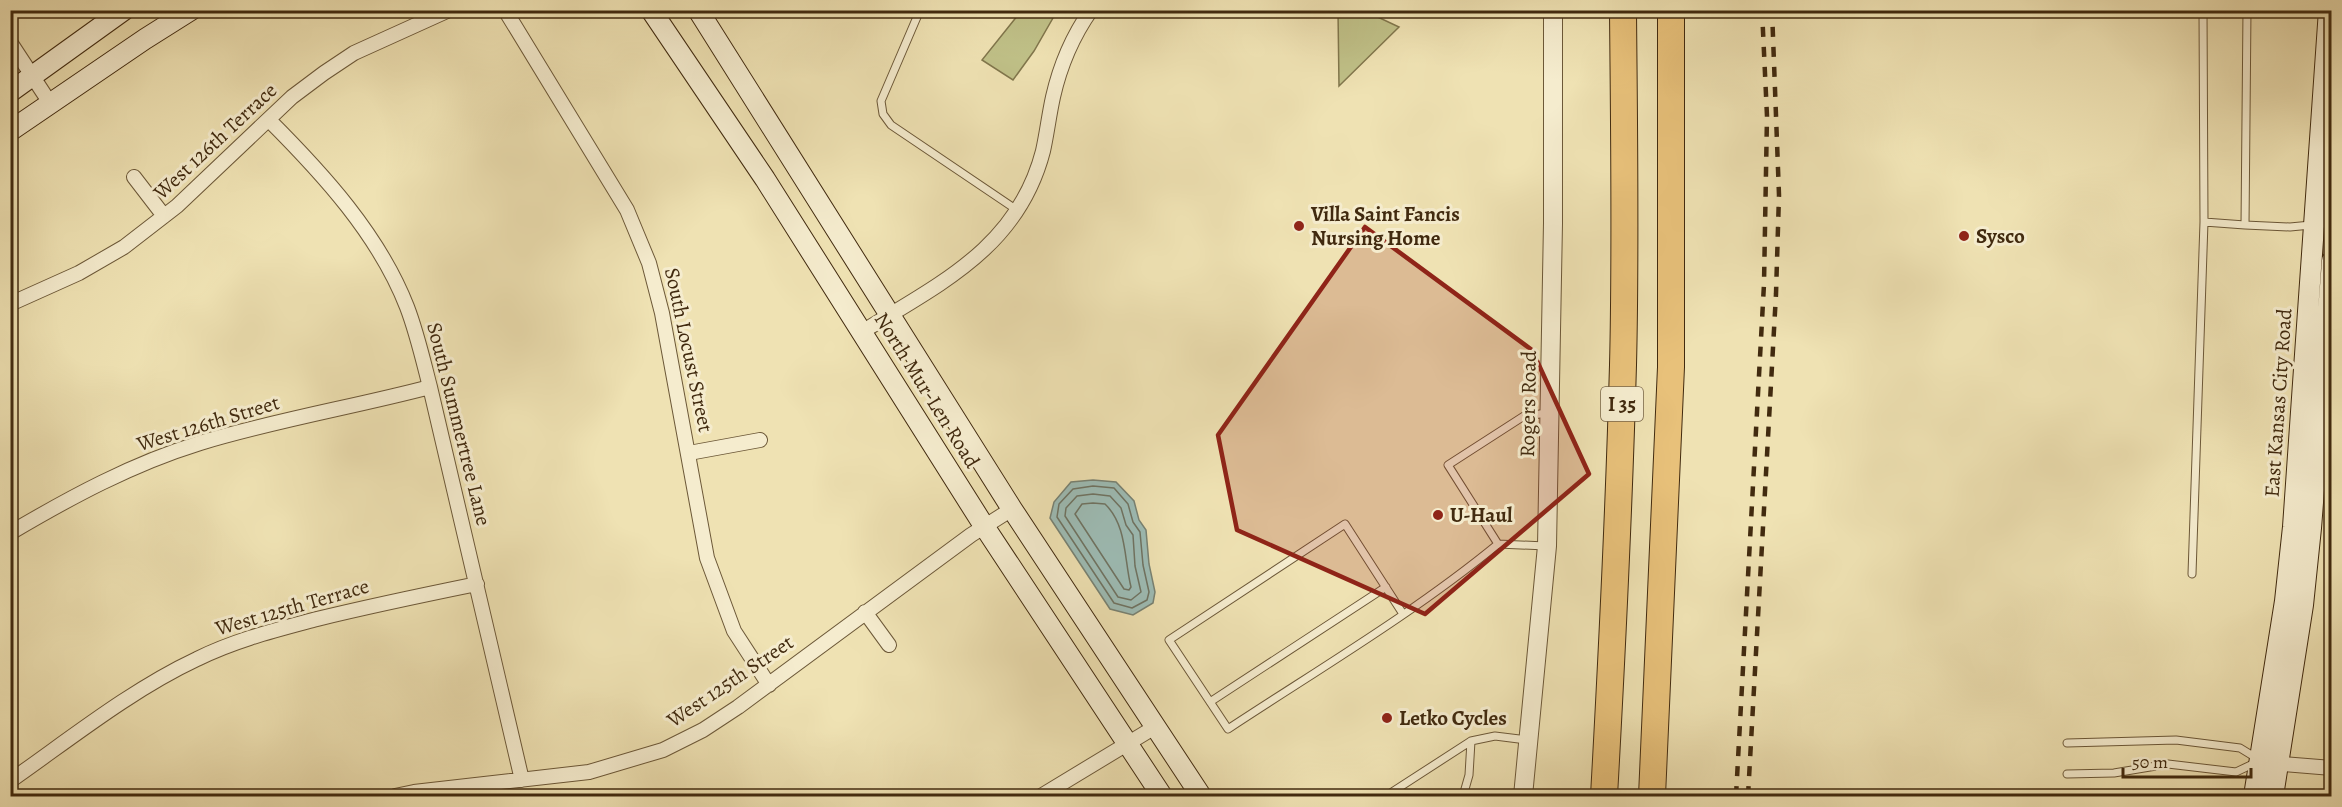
<svg xmlns="http://www.w3.org/2000/svg" width="2342" height="807" viewBox="0 0 2342 807" font-family="Alegreya,serif">
<rect width="100%" height="100%" fill="#efe2b3"/>
<filter id="stains"><feTurbulence type="fractalNoise" baseFrequency=".00333" numOctaves="4"/><feColorMatrix values="0 0 0 0 .2 0 0 0 0 .09 0 0 0 0 .02 0 0 0 .5 -.17"/></filter>
<radialGradient id="worn" r=".72"><stop offset=".6" stop-color="#630" stop-opacity="0"/><stop offset="1" stop-color="#630" stop-opacity=".3"/></radialGradient>
<path fill="#c0c188" stroke="#80764c" stroke-width="1.5" d="M1022,10L1057,11L1034,51L1013,80L982,60Z
M1338,11H1365L1399,27L1339,86Z"/>
<path fill="#9dbcb5" stroke="#788273" stroke-width="1.5" d="M1093,480L1116,482L1134,501L1139,520L1146,530L1149,564L1155,592L1153,603L1133,615L1110,609L1050,518L1054,502L1071,482Z"/>
<g fill="none" stroke-linecap="round" stroke-linejoin="round">
<path stroke="#6f7362" stroke-width="1.5" d="M1093,486L1114,488L1128,504L1133,522L1140,532L1143,565L1149,592L1147,600L1132,608L1114,603L1057,517L1059,504L1073,489Z
M1093,494L1110,496L1121,508L1126,525L1133,535L1135,566L1141,592L1131,600L1118,597L1065,516L1066,508L1077,496Z
M1093,503L1105,504C1127,525 1124,559 1131,587L1129,590L1124,589L1075,514L1082,504Z"/>
<defs>
<path id="service" d="M920,10L881,101L883,114L891,125L1017,210
M2203,10L2204,222
M2247,10L2245,225L2290,227L2332,223
M1546,546L1498,544L1448,465L1524,416L1548,413
M2192,574L2204,222L2245,225
M1403,614L1345,524L1169,640L1228,729C1319,669 1414,613 1498,544
M1210,702L1386,587
M2067,743L2176,740L2240,748L2258,759
M2067,774L2114,773L2168,764L2236,772L2255,763
M1386,796L1471,741L1495,736L1527,740
M1463,796L1469,775L1471,741"/>
<path id="minor" d="M505,10L627,210L649,263L662,313L707,558L734,631L769,685
M10,42L50,103
M269,120C323,174 379,235 407,307C417,333 423,360 430,387L522,780
M134,177L164,216
M10,304L79,273L124,247L177,206L292,97L324,73L354,53L449,10
M862,332C939,284 1018,248 1043,151C1047,133 1049,115 1053,97C1060,66 1072,37 1091,10
M689,453L760,440
M10,533C71,497 132,464 200,443C275,420 354,407 430,387
M865,612L889,645
M2271,763L2332,768
M10,781C70,739 131,690 197,659C235,640 276,630 317,619C370,606 423,595 477,584
M395,796L414,792L589,772L663,750L703,730L738,707L971,535L1012,509
M1041,796L1155,727"/>
<path id="tertiary" d="M1523,796L1547,546L1553,223V10"/>
<path id="secondary" d="M651,10L765,179L984,526L1162,796
M698,10L1012,509L1201,796
M10,92L124,10
M10,131L145,39L191,10
M2254,796L2285,601L2293,527L2329,10
M2273,796L2303,605L2311,528L2332,261"/>
<path id="motorway" d="M1604,796C1612,653 1619,509 1623,365C1626,247 1624,129 1623,10
M1652,796L1671,367V10"/>
</defs>
<use href="#service" stroke="#6c5838" stroke-width="9"/>
<use href="#minor" stroke="#6c5838" stroke-width="16"/>
<use href="#tertiary" stroke="#6c5838" stroke-width="20"/>
<use href="#secondary" stroke="#412a0f" stroke-width="22"/>
<use href="#motorway" stroke="#412a0f" stroke-width="28"/>
<use href="#service" stroke="#f5ecce" stroke-width="7"/>
<use href="#minor" stroke="#f5ecce" stroke-width="14"/>
<use href="#tertiary" stroke="#f5ecce" stroke-width="18"/>
<use href="#secondary" stroke="#f5ecce" stroke-width="20"/>
<use href="#motorway" stroke="#e8c17a" stroke-width="26"/>
<path stroke="#412a0f" stroke-width="4.5" stroke-dasharray="10 10" stroke-linecap="butt" d="M1736,796L1764,284L1767,116L1762,10
M1748,796L1776,294L1779,195L1772,10"/>
</g>
<path fill="#8f2418" fill-opacity="0.2" stroke="#8f2418" stroke-width="4.5" stroke-linejoin="round" d="M1365,227L1532,350L1589,474L1425,614L1237,530L1218,435Z"/>
<g fill="#8f2418" stroke="#f5ecce" stroke-width="2">
<circle cx="1299" cy="226" r="6"/>
<circle cx="1964" cy="236" r="6"/>
<circle cx="1438" cy="515" r="6"/>
<circle cx="1387" cy="718" r="6"/>
</g>
<g text-anchor="middle" dominant-baseline="central" stroke-width="6" stroke-linejoin="round" paint-order="stroke">
<rect fill="#f5ecce" stroke="#776448" stroke-width="1.5" x="1601" y="387" width="42" height="34" rx="4.5"/>
<g font-size="20" font-weight="bold" fill="#412a0f">
<text x="1622" y="404">I 35</text>
</g>
<g font-size="21" fill="#412a0f" stroke="#f5ecce">
<text transform="translate(215 141) rotate(-43)">West 126th Terrace</text>
<text transform="translate(689 350) rotate(78)">South Locust Street</text>
<text transform="translate(927 390) rotate(58)">North Mur-Len Road</text>
<text transform="translate(2278 403) rotate(-86)">East Kansas City Road</text>
<text transform="translate(1528 404) rotate(-89)">Rogers Road</text>
<text transform="translate(208 423) rotate(-17)">West 126th Street</text>
<text transform="translate(459 424) rotate(76)">South Summertree Lane</text>
<text transform="translate(292 607) rotate(-16)">West 125th Terrace</text>
<text transform="translate(730 681) rotate(-34)">West 125th Street</text>
</g>
<g font-size="21" font-weight="bold" fill="#412a0f" stroke="#f5ecce" text-anchor="start">
<text x="1311" y="214">Villa Saint Fancis<tspan x="1311" dy="24">Nursing Home</tspan></text>
<text x="1976" y="236">Sysco</text>
<text x="1450" y="515">U-Haul</text>
<text x="1399" y="718">Letko Cycles</text>
</g>
</g>
<rect width="2342" height="807" fill="none" stroke="#efe2b3" stroke-width="36"/>
<rect x="12" y="12" width="2318" height="783" fill="none" stroke="#412a0f" stroke-width="3"/>
<rect x="18" y="18" width="2306" height="771" fill="none" stroke="#412a0f" stroke-width="1.5"/>
<path d="M2123 768v9h128v-9" fill="none" stroke="#412a0f" stroke-width="3"/>
<text x="2132" y="768" font-size="18" fill="#412a0f" stroke="#f5ecce" stroke-width="4.5" paint-order="stroke">50 m</text>
<rect width="100%" height="100%" filter="url(#stains)"/>
<rect width="100%" height="100%" fill="url(#worn)"/>
</svg>
